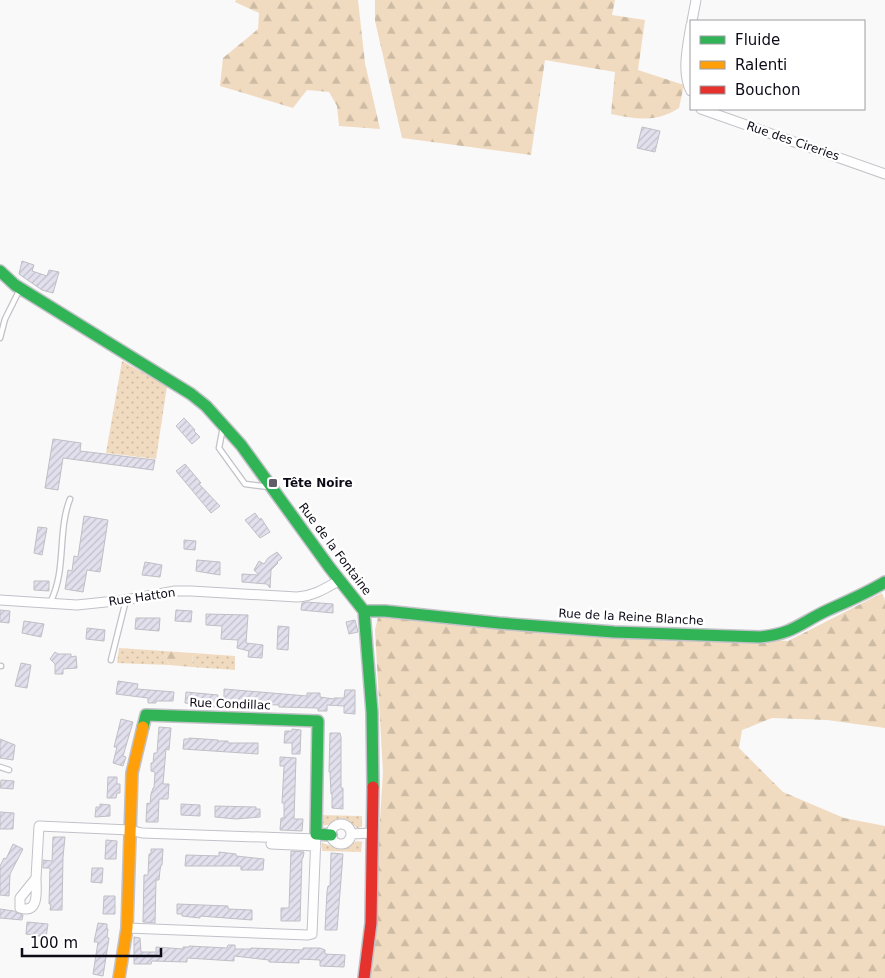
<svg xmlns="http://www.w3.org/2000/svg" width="885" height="978" viewBox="0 0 885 978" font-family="'DejaVu Sans',sans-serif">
<defs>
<pattern id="grass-dots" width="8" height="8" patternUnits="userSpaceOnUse" patternTransform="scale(1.25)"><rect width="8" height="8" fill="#f1dbc0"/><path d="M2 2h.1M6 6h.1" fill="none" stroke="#cdbba4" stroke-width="1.8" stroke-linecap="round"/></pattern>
<pattern id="forest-firs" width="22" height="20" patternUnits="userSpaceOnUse" patternTransform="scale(1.25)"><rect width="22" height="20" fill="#f1dbc0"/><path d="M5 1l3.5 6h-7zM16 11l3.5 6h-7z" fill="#cdbba4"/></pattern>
<pattern id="building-hatch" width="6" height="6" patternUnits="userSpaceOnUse" patternTransform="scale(1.25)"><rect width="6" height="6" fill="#e3e0ee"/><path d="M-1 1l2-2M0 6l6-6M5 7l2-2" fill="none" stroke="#c2bfcb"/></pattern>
</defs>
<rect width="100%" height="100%" fill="#f9f9f9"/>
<path fill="url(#grass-dots)" d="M122,361L167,386L156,459L106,453Z
M119,648L164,651L169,665L117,663Z
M193,653L235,656V670L192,667Z
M319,815L362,816V827L357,828C341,813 334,828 319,825Z
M357,841L362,842L361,852L322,851V843L340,848Z"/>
<path fill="url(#forest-firs)" d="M236,0H358L365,63L380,129L339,126L337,106L329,92L307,90L293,108L220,86L223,58L258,29L259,13L235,2Z
M375,0H615L612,15L645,20L638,70L684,85L679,108C656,123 636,119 611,114L615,72L545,60L531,155L402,138L375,21Z
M882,593L885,600V728L827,720L772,718L742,730L739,748L783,792L844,818L885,826V978H370L383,772L375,630L378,617L788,641Z
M164,651L193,653L192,667L169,665Z"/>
<path fill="url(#building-hatch)" stroke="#bfbfc5" d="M642,127L660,131L655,152L637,148Z
M22,261L34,265L32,271L47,276L49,270L59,272L53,293L42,290L19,274Z
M184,418L195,430L194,431L200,437L192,444L176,426Z
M53,439L81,443L80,451L155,460L153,470L63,458L58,490L45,488Z
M185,464L201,483L199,484L220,506L211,513L176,471Z
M255,513L260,520L261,518L270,532L260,538L245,520Z
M84,516L108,520L100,572L87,570L83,592L65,589L68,570L72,571L74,556L78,557Z
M38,527L47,528L42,555L34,553Z
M184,540L196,541L195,550L184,549Z
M277,552L282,558L277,562L278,563L271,570L270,588L267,584L242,582V574L259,575L254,570L259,561L264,564L268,558Z
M197,560L220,562V575L196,571Z
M145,562L162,565L160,577L142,575Z
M34,581H49V591L34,590Z
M306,602L333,604V613L301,610L302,603Z
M0,610L10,611L9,623L0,622Z
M176,610L192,611L191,622L175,621Z
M206,614L248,615L246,643L263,645L262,658L248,657L249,651L237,648L238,640L221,639L222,626L206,625Z
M136,618H160L159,631L135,629Z
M355,620L358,632L349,634L346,622Z
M24,621L44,624L41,637L22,633Z
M278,626L289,627L288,650L277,649Z
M87,628L105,630L104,641L86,639Z
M55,652L58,654H71V657L76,656L77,668L63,669V674H55V664L50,659Z
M21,663L31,665L27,688L15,686Z
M118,681L138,684L137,689L174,692L173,701H156V703H148V698L116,694Z
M224,689L307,696V693H320V697L334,699V698H344L345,690H355V714L344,713V706L327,705V711H318V708L279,707V705L257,704V702L224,701Z
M186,692L218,695L217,707L185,703Z
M121,719L133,722L123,756L126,757L123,766L113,763L117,747H114Z
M159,727L171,728L169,750L166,749L163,784H169L168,799H159L158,822H146L147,803L150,804L151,794L153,788H154L155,772L151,771V763H153L154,753H157Z
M292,729L301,730L300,754H292V743H284L285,731H292Z
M330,733H340L341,737V788H343V809L332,808V794H331L330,772H329Z
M189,738L218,740V741H228V743H258V754L183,749L184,739H189Z
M0,739L15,745L13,760L0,758Z
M280,757L296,758L294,819H303L302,831L280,830L281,818H284V803H282L284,766H280Z
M108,777H117V784H120V793H117L116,798H107Z
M1,780L14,781L13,789L0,788Z
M100,804L110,805V816L95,817L96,807H100Z
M181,804L200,805V816L181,815Z
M215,806L256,807V809H260V817L236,819L215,817Z
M0,812L14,813L13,829H0Z
M53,837H65L63,857L62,910H50L51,904H49L50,868H43V860L52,861Z
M106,840L117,841L116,859H105Z
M13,844L23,849L10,874L9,896L0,895V866L4,858L6,859Z
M151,849H163L162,865H161L160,870L159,880H156L155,923L143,922L144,875H148L149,854H151Z
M291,851L304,852L303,858H302L300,921H281V908H289Z
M219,852L236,854V856L264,859L263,870H241V866H185L186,855L219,856Z
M331,853L343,854L337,930H325L327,892L328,886H330Z
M92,868H103L102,883L91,882Z
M104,896H115V914H103Z
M177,904L228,906V909L252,910V920L200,916V918L182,916V914H177Z
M0,909L14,911L17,913L23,915L22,920L0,918Z
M27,922L48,924L46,937L26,934Z
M98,923L107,924V929H108L107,937L109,938L103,976L93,974L98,942H94Z
M134,937L140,938L141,952H156V947L183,949V947H189V946L227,948L228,945H235V949H251V948L303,950V948H320L325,950V954L345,955L344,967L320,966V960L299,959V963L269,962V960L234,956V961L187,958V962L152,961L151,964H134Z"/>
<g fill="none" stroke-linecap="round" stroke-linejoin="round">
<defs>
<path id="lane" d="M0,338L5,319L20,289
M223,427L219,448L245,484L269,487
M50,603C67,570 57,532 70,499
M111,660L126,600
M0,666H1
M0,767L9,770"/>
<path id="street" d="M692,21L696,0
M691,25C688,44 681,73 691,91
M701,109L885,174
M0,600L77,605L125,600L175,591H191L297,597C314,596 326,588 340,580
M331 834a10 10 0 1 1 20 0a10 10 0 1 1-20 0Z
M351,834L373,833
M271,844L316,846
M36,878C36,890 40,914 20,908V898L36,878L39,826L130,830L142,833L316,839
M127,928L308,935L312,934L316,835"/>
<path id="fast" d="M0,271L15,285L191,394L206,406L241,445L330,568L364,611L372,712L373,787
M364,611H385L499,623L614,632L760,637C793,634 800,623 828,610C848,601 867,593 885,582
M143,727L146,715L318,721L316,834L331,835"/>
<path id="slow" d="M119,978L127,928L132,773L143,727"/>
<path id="jam" d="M364,978L371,923L373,787"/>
</defs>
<use href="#lane" stroke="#c2c1c8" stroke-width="7"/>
<use href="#street" stroke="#c2c1c8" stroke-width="11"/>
<use href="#fast" stroke="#c2c1c8" stroke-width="14"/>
<use href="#slow" stroke="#c2c1c8" stroke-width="14"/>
<use href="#jam" stroke="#c2c1c8" stroke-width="14"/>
<use href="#lane" stroke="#fefefe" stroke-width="4.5"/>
<use href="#street" stroke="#fefefe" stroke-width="9"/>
<use href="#fast" stroke="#30b455" stroke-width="11"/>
<use href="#slow" stroke="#ff9f0a" stroke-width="11"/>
<use href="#jam" stroke="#e5322d" stroke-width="11"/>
</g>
<rect fill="#605e66" stroke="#fff" stroke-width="2" x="268" y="478" width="10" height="10" rx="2.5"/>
<g text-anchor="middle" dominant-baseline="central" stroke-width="5" stroke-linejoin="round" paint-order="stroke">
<g font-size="12" fill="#0d0b17" stroke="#fff">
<text transform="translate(793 141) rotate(19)">Rue des Cireries</text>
<text transform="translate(335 549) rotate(53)">Rue de la Fontaine</text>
<text transform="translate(142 597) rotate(-8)">Rue Hatton</text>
<text transform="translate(631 617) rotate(3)">Rue de la Reine Blanche</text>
<text transform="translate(230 704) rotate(2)">Rue Condillac</text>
</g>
<g font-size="12" font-weight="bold" fill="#0d0b17" stroke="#fff" text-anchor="start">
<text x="283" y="483">Tête Noire</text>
</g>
</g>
<rect x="690" y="20" width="175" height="90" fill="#ffffff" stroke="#9e9da2"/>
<rect x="700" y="36" width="25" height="8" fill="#30b455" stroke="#9e9da2"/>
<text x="735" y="45" font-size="15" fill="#0d0b17">Fluide</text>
<rect x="700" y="61" width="25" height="8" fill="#ff9f0a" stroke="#9e9da2"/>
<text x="735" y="70" font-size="15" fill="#0d0b17">Ralenti</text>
<rect x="700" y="86" width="25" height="8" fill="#e5322d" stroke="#9e9da2"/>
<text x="735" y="95" font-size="15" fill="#0d0b17">Bouchon</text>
<path d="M22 948v8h139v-8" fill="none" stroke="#0d0b17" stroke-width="2.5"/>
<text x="30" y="948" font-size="15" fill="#0d0b17" stroke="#ffffff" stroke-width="4" paint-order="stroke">100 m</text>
</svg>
